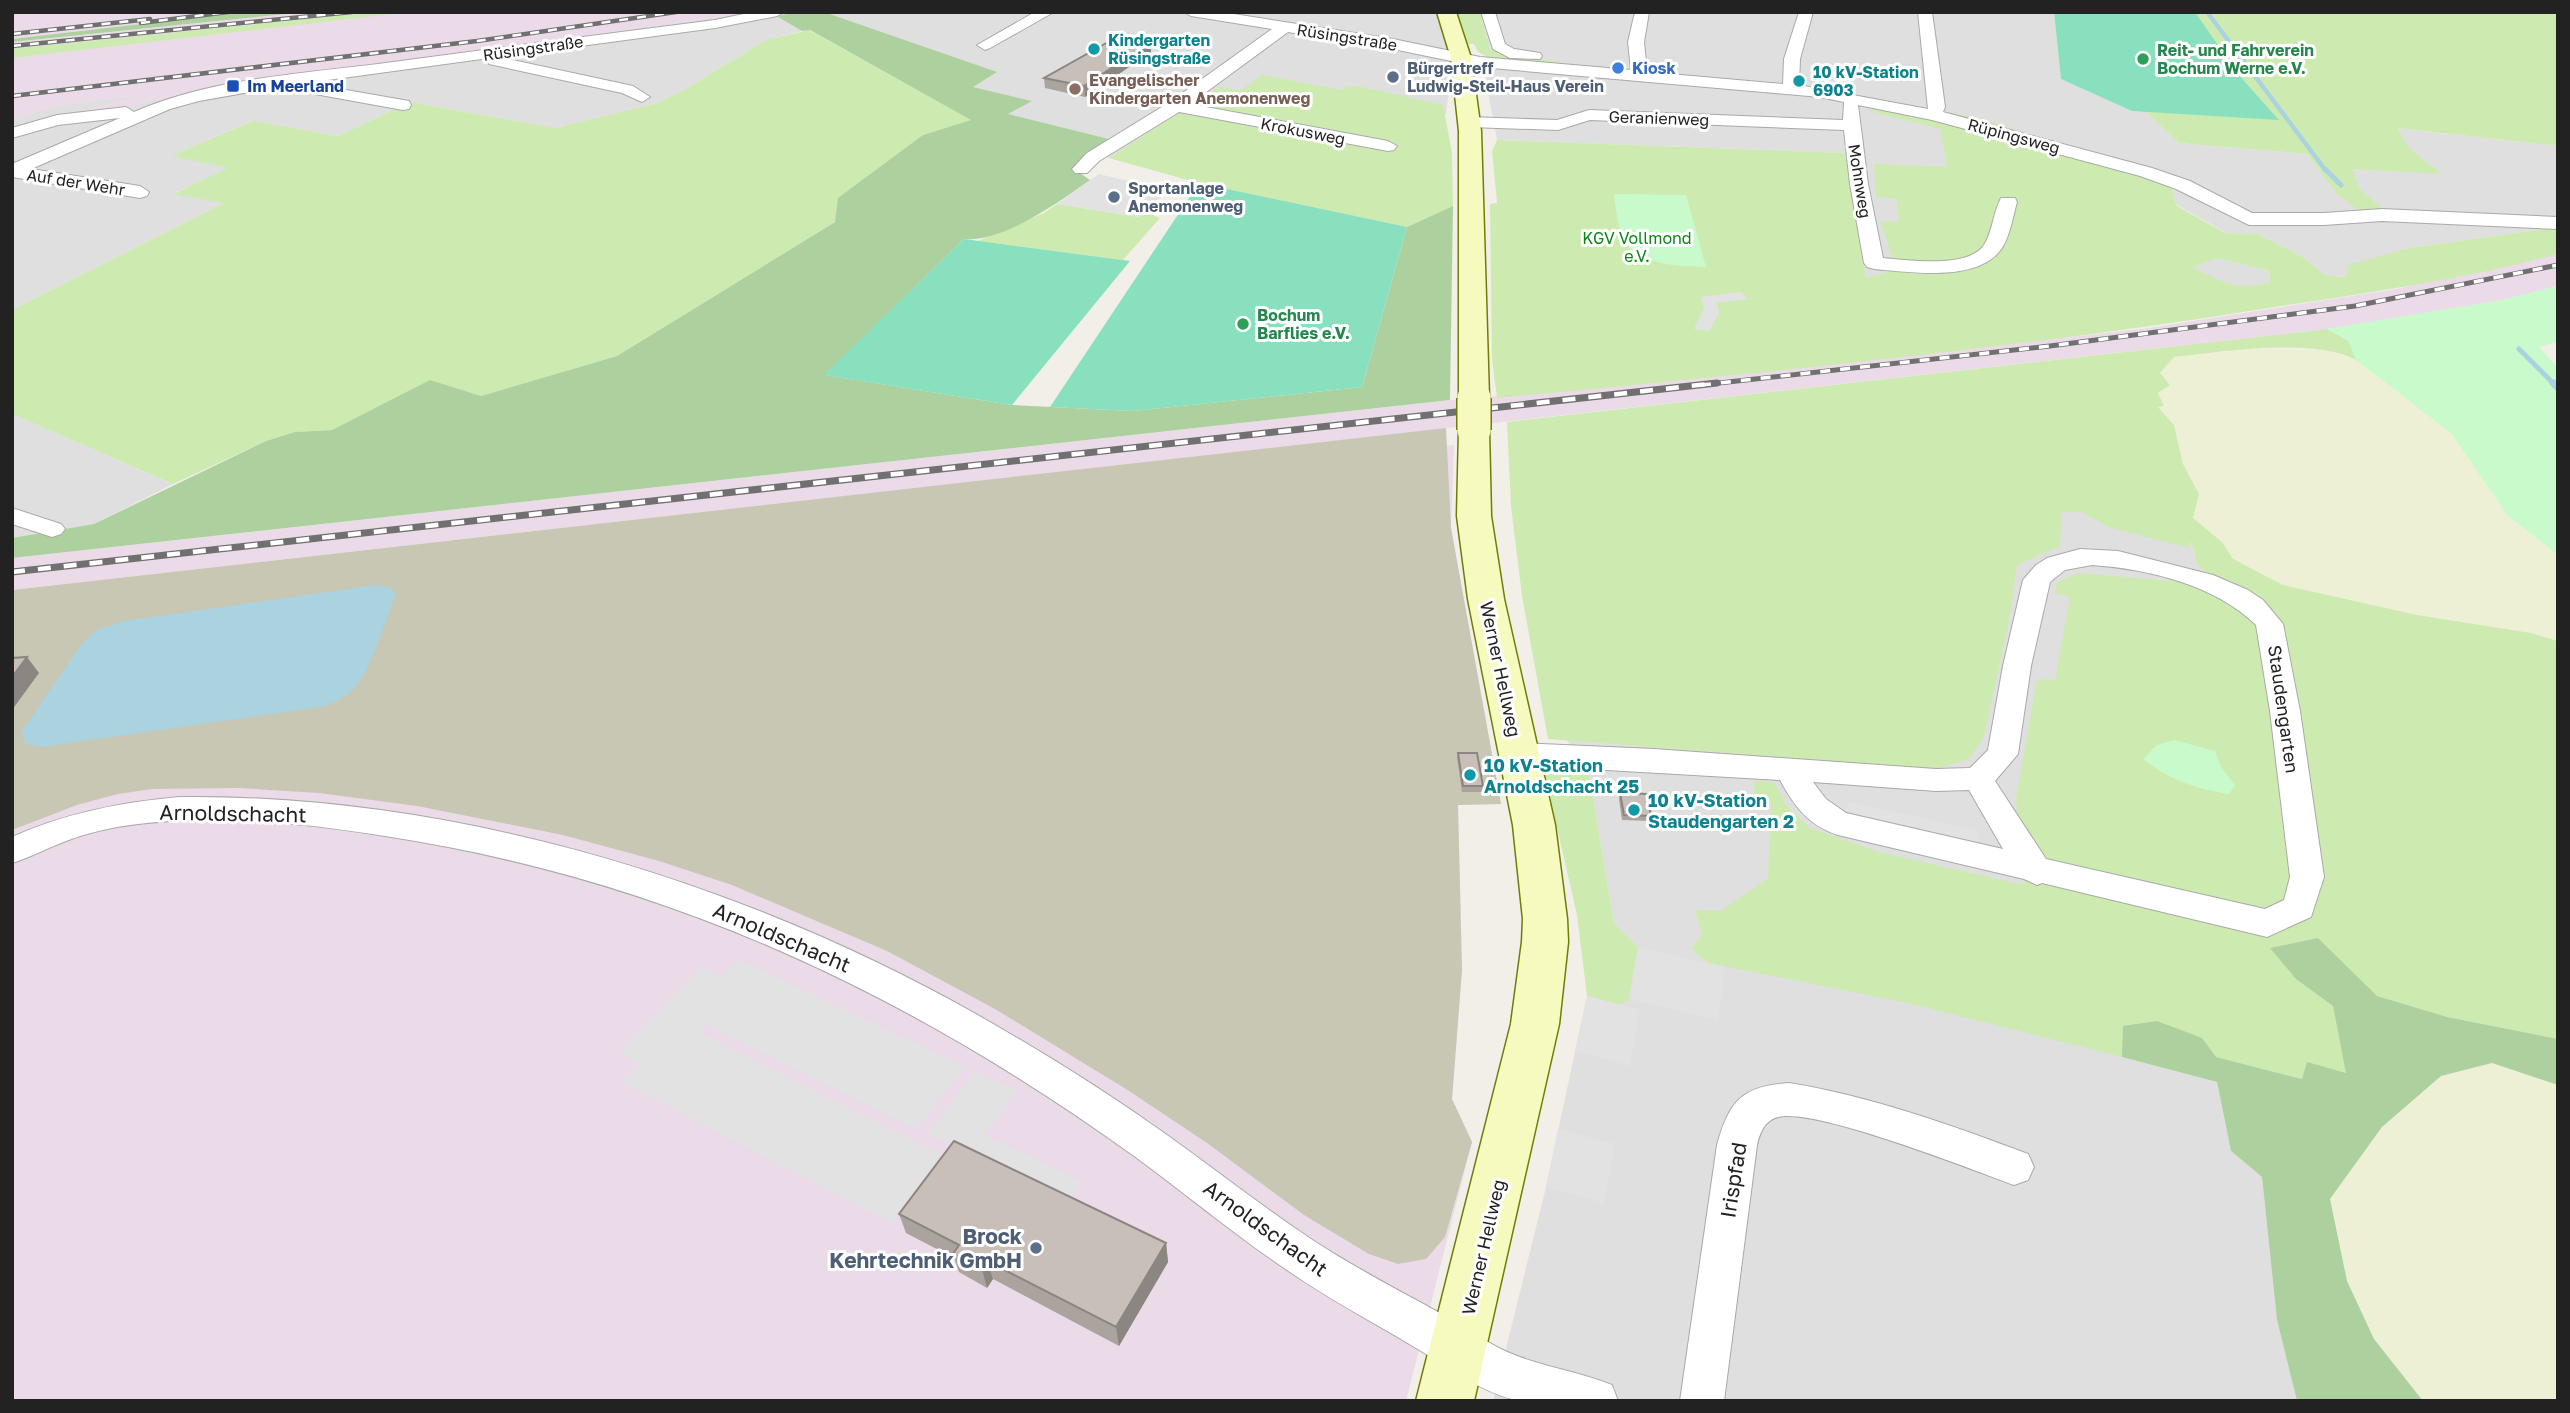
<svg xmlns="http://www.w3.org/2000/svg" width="2570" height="1413" viewBox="0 0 2570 1413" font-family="'Golos Text',sans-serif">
<rect width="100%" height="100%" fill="#f2efe9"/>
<path fill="#e0dfdf" d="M754,12H799L777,17L802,31L766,40L684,90L657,103L555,128L410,102L338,136L251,121L172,156L230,168L174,193L226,202L12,310V121L53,106L148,94L85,111L299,75Z
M824,12H1438L1453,61L1446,113L1407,227L1199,183L1092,153L1108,139L1006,114L1031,101L972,87L996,72Z
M1480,12H2054L2061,79L2132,110L2145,111L2179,143L2307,154L2336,193L2359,188L2351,169L2440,173L2409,148L2396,128L2558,146V227L2409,248L2346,277L2325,275L2305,258L2258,234L2226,233L2177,205L2171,186L1946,115L1869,111L1953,132L2192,267L2217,258L2270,271L2269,283L2249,287L2227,285L1954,319L1866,278L1847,153L1497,140L1483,65L1557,62L1499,54L1490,49Z
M12,414L173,484L94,524L12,538Z
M1845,438L2188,540L2194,550L2196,564L2228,589L2558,1039L2447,1017L2122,1057L2217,1082L2231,1151L2262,1177L2277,1320L2297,1401H1493L1546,1187L1587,996L1621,1005L1614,924L1589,772L1566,739Z"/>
<path fill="#ebdbe8" d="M12,12H244L12,39Z
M306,12H754L230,85L117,109L79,113L141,95L53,106L12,121V42Z
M2558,254V286L2502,300L2327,329L12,590V558L1450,400L1707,378L2149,328L2396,289Z
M1454,445L1451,528L1501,804L1458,805L1462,970L1452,1099L1472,1142L1406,1401H12V614L333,566Z"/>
<path fill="#c7c7b4" d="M1446,428L1451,528L1501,804L1458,805L1462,970L1452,1099L1472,1142L1445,1237L1426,1259L1398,1264L1369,1254L1304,1215L1207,1143L1126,1089L995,1009L887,951L732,885L659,861L563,835L417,806L319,793L240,788L152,789L118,794L77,805L12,830V590Z"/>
<path fill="#eef0d5" d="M2249,349L2325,350L2356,360L2451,433L2508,516L2558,555V641L2531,633L2417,615L2341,599L2283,585L2233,559L2223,543L2193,518L2199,494L2183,464L2174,425L2158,407L2163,406L2158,393L2160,373L2174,357Z
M2492,1063L2558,1085V1401H2423L2374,1339L2347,1281L2330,1199L2382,1127L2441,1076Z"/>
<path fill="#cdebb0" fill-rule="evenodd" d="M375,12H410L12,58V49Z
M1457,12H1480L1490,49L1499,54L1557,61V66L1493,60L1478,52L1474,44H1468Z
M2195,12H2558V146L2397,128L2409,148L2442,174L2352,169L2359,188L2382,209L2359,211L2336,193L2307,154L2179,143L2145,111L2278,119L2239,75Z
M809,30L972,120L923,135L835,222L617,356L481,396L430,381L332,430L295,432L266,441L173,484L12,414V310L224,203L173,194L228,168L171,156L252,121L338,136L410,102L555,128L657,103L684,90L766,40Z
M1262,75L1341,90L1346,87L1358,86L1443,105L1452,153L1453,206L1407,227L1199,183L1109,158L1219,87L1240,91Z
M1875,107L1946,115L1950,113L1981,118L2153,178L2171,186L2177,206L2225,233L2258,234L2305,258L2325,275L2346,277L2348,265L2409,248L2558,227V254C2459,281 2357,294 2256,310C2005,350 1751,374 1497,398L1492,359L1490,204L1497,203L1492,151L1497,140L1847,153L1866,278L1888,272L1893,259L1880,221H1899L1897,199L1876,197L1874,164L1947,167L1940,129L1868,111ZM2217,258L2270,271L2269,283C2235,290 2223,283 2193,267Z
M1057,204L1139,217L1145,212L1160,218L1123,260L978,241L1044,213Z
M2327,329L2406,372L2429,416C2409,401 2377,370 2356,360C2313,337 2222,352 2174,357L2160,373L2170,385L2158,393L2164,406L2158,407L2174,425L2183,464L2199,494L2193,518L2223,543L2233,559L2283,585L2417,615L2531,633L2558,641V1039L2447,1017L2377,996L2318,938L2271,948L2296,979L2333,1006L2347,1074L2302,1079L2215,1057L2202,1038L2124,1026L2122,1057L1912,1004L1708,963L1691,949L1702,935L1695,910L1720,911L1768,879L1771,803L1754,795V781L1770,782L1776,786L1786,805L1810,828L1879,852L2024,885L2016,799L2037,679L2055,680L2070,597L2056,593V583L2079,573L2184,582L2227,588L2196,564L2194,550L2189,541V548L2108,527L2082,512H2062L2060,546L2017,565L2009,622L1984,737L1969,759L1937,769L1548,739L1522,596L1511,506L1507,422Z
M1544,771L1589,772L1614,923L1638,947L1629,999L1621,1005L1587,996L1577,915Z"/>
<path fill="#add19e" d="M244,12H306L12,42V39Z
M799,12H824L997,72L973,87L1032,101L1008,114L1109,139L1092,153L1077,171L1090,180C1059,202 1002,243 964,239L825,375L1012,405L1133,411L1362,387L1407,227L1453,206L1450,400L12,558V538L94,524L266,441L295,432L332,430L430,380L481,396L617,356L835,222L838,198L923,135L971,120L810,30L802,31L776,16Z
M2318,938L2377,996L2447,1017L2558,1039V1085L2492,1063L2441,1076L2382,1127L2330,1199L2347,1281L2374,1339L2423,1401H2297L2277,1320L2262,1177L2231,1151L2217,1082L2122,1057L2123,1026L2157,1021L2202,1038L2216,1057L2302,1079L2307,1062L2346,1073L2333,1006L2296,979L2270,948Z"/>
<path fill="#c8facc" d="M1614,194L1686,195L1706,267C1682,266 1639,266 1625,242C1617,228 1616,209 1614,194Z
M2558,286V342L2539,347L2558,368V555L2508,516L2451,433L2356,360L2348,340L2327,329L2502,300Z
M2174,740L2215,751L2221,767L2235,785L2229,794C2197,789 2169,780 2143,759L2157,745Z"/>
<path fill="#88e0be" d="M2054,12H2195L2239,75L2279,120L2132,111L2061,79Z
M1199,183L1407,227L1362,387L1133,411L1050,407Z
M964,239L1130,261L1012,405L824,375Z"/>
<path fill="#e2e2e2" d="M1099,174L1168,190L1139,217L1057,204Z
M1741,292L1748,299L1717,303L1719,313L1709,331L1694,329L1704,308L1701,297Z
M1849,802L1977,830V846L1844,814Z
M1638,947L1724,967L1718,1021L1629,999Z
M737,959L965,1067L917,1129L705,1024L698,1032L942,1155L891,1223L622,1082L640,1063L619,1052L701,967L720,976Z
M1587,996L1640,1010L1630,1066L1575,1051Z
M975,1072L1017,1091L985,1135L1082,1182L1067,1204L927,1133Z
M1558,1129L1615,1144L1604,1203L1546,1187Z"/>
<path fill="#aad3df" d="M376,585L389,587L396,594C387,616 370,673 354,689C345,698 333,703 321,707L41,747L24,743L22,731L83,642L99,629L125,621Z"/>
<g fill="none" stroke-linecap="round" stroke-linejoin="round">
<path stroke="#aad3df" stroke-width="4.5" d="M2207,12L2326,171"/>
<path stroke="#aad3df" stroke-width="5" d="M2325,169L2341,185
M2519,349L2555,385"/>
<path stroke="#aad3df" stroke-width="7" d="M2553,383L2558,388"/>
<defs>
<path id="street" d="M753,12H784L777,16L715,28L499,57L633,86L650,97L642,102L622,93L489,64V58L306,83L409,101L411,105L409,109L403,110L304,92L298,90L296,87L298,84L289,85L199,101L170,109L31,169L140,186L149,192L147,196L140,198L12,177V164L120,118L58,125L12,138V128L57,115L126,107L134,112C210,79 297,74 378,64C490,49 603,34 715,20Z
M1035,12H1054L990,48L985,50L977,45Z
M1184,12H1221L1393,39L1480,57L1631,70L1628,42L1635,12H1649L1644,42L1647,72L1783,84L1784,59L1799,12H1813L1800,59L1799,85L1928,109L1918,12H1932L1945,107L1943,112L2152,168L2190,181L2252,213H2324L2382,209L2558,217V229L2382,221L2324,225H2249L2176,189L2140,176L1932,120L1858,105L1868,184L1883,258C1908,260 1968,269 1984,245C1993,231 1993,212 2001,198H2015L2017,202C2013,216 2010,236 2002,248C1979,283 1909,272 1874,269L1867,267L1864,263L1850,184L1844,130L1590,120L1558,130L1469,127L1460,122L1469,117L1557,120L1589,110L1843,120L1844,102L1820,97L1480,67L1393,49L1288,32L1190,104L1388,141L1397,146L1394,150L1388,151L1179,112L1099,161L1087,173H1075L1072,169L1087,153L1170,102L1272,29L1191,16Z
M1481,12H1495L1505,44L1514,49L1540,53L1542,56L1540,59L1510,58L1493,49Z
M12,508L61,524L65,529L61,534L52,537L12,524Z
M2080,549L2118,551L2213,575L2248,590L2263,600L2283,624L2300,711L2324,877L2311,917L2267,937L2042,883L2037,885L2024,879L1838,835C1809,826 1794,806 1780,780L1519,765L1508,762L1504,754L1508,746L1519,743L1654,749L1936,769L1970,768L1988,750L2003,666L2023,580L2036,565L2047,558ZM2092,565C2149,569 2215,585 2256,625L2270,711L2290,877L2284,900L2265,909L2046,859L1995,781L2018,754L2031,666L2050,582L2065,570ZM1813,782L1936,791L1969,790L2003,849L1846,813L1826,799Z
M180,797C464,794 764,888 1007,1032C1062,1064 1115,1098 1167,1135C1216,1170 1264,1208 1314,1241C1354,1267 1396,1289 1438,1312C1458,1324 1478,1337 1499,1348C1534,1366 1576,1370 1612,1385L1618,1401C1587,1401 1552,1405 1521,1401C1484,1395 1443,1364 1411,1345C1371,1321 1329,1299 1290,1272C1236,1236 1186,1194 1134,1156C905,991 665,879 385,836C304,823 220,814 138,824C112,827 85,833 61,843C45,849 29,858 12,863V837C66,813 121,802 180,797Z
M1789,1083C1870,1096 1951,1125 2028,1154L2034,1167L2028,1180L2014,1185C1970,1169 1816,1108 1778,1117C1764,1121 1760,1133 1757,1145L1724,1401H1680L1717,1145C1729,1102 1741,1086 1789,1083Z"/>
<path id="secondary" d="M1437,12H1456L1471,58L1481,131L1489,398L1485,404L1474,407L1463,404L1459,398V131L1451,58Z
M1474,421L1485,423L1489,430L1491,516L1504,599L1555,825L1567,919L1568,942L1559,1024L1474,1401H1416L1511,1024L1522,942L1523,919L1513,825L1468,599L1457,516L1459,430L1463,423Z"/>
</defs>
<use href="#street" stroke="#a9a9a9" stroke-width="2"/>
<use href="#secondary" stroke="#707d05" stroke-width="3"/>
<use href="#street" fill="#fff" fill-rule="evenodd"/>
<use href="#secondary" fill="#f7fabf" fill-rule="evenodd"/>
<defs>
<path id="rail-far2" d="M141,23L228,12
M12,34L150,19
M12,46L352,12
M12,96L477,41L676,12"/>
<path id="rail-far1" d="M1701,385L2050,346L2355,306L2558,265"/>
<path id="rail" d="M12,572L1717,383"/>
</defs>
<use href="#rail-far2" stroke="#707070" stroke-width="4.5"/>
<use href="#rail-far1" stroke="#707070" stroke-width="5"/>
<use href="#rail" stroke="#707070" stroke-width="7"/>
<use href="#rail-far2" stroke="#fff" stroke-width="2.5" stroke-dasharray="9" stroke-linecap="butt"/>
<use href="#rail-far1" stroke="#fff" stroke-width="3.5" stroke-dasharray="10" stroke-linecap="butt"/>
<use href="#rail" stroke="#fff" stroke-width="4.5" stroke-dasharray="13" stroke-linecap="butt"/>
<defs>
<path id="secondary-bridge" d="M1474,398V430"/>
</defs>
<use href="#secondary-bridge" stroke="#707d05" stroke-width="36" stroke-linecap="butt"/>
<use href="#secondary-bridge" stroke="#f7fabf" stroke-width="33"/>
</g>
<path fill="#aba49e" d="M1151,42V52L1085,97L1045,88L1044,78Z
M1458,753L1483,786L1482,792H1462L1457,758Z
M1620,793L1651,816L1650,821L1622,820L1619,799Z
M899,1214L1166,1243L1168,1262L1119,1346L993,1279L987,1288L959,1272L954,1258L906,1233Z"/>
<path fill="#8b8681" d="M1151,42V52L1085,97L1084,86Z
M27,657L39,673L12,710V677Z
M1166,1243L1168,1262L1119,1346L1116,1327Z
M987,1261L993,1279L987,1288L982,1269Z"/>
<path fill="#c7bfb8" stroke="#8b8681" stroke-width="2" d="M1119,36L1151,42L1084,86L1044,78Z
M27,657L12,677V658Z
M1458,753H1477L1483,786H1463Z
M1620,793L1647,794L1651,816L1624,815Z
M954,1141L1166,1243L1116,1327L987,1261L982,1269L953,1254L959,1245L899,1214Z"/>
<g fill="#0f9aa8" stroke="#fff" stroke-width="2.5">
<circle cx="1094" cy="49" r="7"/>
<circle cx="1799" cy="81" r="7"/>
<circle cx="1470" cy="775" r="7"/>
<circle cx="1634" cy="810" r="7"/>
</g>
<g fill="#2e9e5b" stroke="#fff" stroke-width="2.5">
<circle cx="2143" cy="59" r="7"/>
<circle cx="1243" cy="324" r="7"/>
</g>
<circle fill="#3f7fe0" stroke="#fff" stroke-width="2.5" cx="1618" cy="68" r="7"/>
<g fill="#5c6f8a" stroke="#fff" stroke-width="2.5">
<circle cx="1393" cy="77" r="7"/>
<circle cx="1114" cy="197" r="7"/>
<circle cx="1036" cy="1248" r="7"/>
</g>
<rect fill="#1a4fb4" stroke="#fff" stroke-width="2.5" x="226" y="79" width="14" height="14" rx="3.5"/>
<circle fill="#8d6e63" stroke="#fff" stroke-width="2.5" cx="1075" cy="89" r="7"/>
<g text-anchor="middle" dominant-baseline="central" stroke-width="6" stroke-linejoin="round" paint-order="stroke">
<g font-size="16" fill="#222" stroke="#fff">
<text transform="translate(1347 37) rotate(9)">Rüsingstraße</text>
<text transform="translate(533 48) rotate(-8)">Rüsingstraße</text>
<text transform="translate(1659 118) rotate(2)">Geranienweg</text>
<text transform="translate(1303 131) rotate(11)">Krokusweg</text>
<text transform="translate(2014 136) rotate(15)">Rüpingsweg</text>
<text transform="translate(1860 181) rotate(81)">Mohnweg</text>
<text transform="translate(76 182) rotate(9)">Auf der Wehr</text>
</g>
<g font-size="16" font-weight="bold" fill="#0d838f" stroke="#fff" text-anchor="start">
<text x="1108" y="40">Kindergarten<tspan x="1108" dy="18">Rüsingstraße</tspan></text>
<text x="1813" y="72">10 kV-Station<tspan x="1813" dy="18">6903</tspan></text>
</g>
<g font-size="16" font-weight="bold" fill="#27864d" stroke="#fff" text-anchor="start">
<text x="2157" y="50">Reit- und Fahrverein<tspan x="2157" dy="18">Bochum Werne e.V.</tspan></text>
<text x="1257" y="315">Bochum<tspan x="1257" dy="18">Barflies e.V.</tspan></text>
</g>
<g font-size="16" font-weight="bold" fill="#4e5e75" stroke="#fff" text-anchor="start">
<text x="1407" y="68">Bürgertreff<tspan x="1407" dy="18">Ludwig-Steil-Haus Verein</tspan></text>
<text x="1128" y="188">Sportanlage<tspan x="1128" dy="18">Anemonenweg</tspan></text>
</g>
<g font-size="16" font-weight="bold" fill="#366cbe" stroke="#fff" text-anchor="start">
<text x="1632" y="68">Kiosk</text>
</g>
<g font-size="16" font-weight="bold" fill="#785e54" stroke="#fff" text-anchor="start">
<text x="1089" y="80">Evangelischer<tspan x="1089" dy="18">Kindergarten Anemonenweg</tspan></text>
</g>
<g font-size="16" font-weight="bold" fill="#164399" stroke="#fff" text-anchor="start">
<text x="247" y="86">Im Meerland</text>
</g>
<g font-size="16" fill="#0c8416" stroke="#fff">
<text x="1637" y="238">KGV Vollmond<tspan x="1637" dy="18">e.V.</tspan></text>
</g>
<g font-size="18" fill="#222" stroke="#fff">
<text transform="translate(1501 669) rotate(78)">Werner Hellweg</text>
<text transform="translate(2284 709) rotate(82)">Staudengarten</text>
<text transform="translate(1483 1247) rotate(-77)">Werner Hellweg</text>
</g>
<g font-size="18" font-weight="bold" fill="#0d838f" stroke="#fff" text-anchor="start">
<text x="1484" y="765">10 kV-Station<tspan x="1484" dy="21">Arnoldschacht 25</tspan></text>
<text x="1648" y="800">10 kV-Station<tspan x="1648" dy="21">Staudengarten 2</tspan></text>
</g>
<g font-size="21" fill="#222" stroke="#fff">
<text transform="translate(233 813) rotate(1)">Arnoldschacht</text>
<text transform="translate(782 937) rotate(23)">Arnoldschacht</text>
<text transform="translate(1733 1180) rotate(-81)">Irispfad</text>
<text transform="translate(1266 1228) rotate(36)">Arnoldschacht</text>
</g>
<g font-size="21" font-weight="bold" fill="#4e5e75" stroke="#fff" text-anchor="end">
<text x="1022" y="1236">Brock<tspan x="1022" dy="24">Kehrtechnik GmbH</tspan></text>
</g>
</g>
<rect width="2570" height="1413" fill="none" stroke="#222222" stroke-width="28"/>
</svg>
